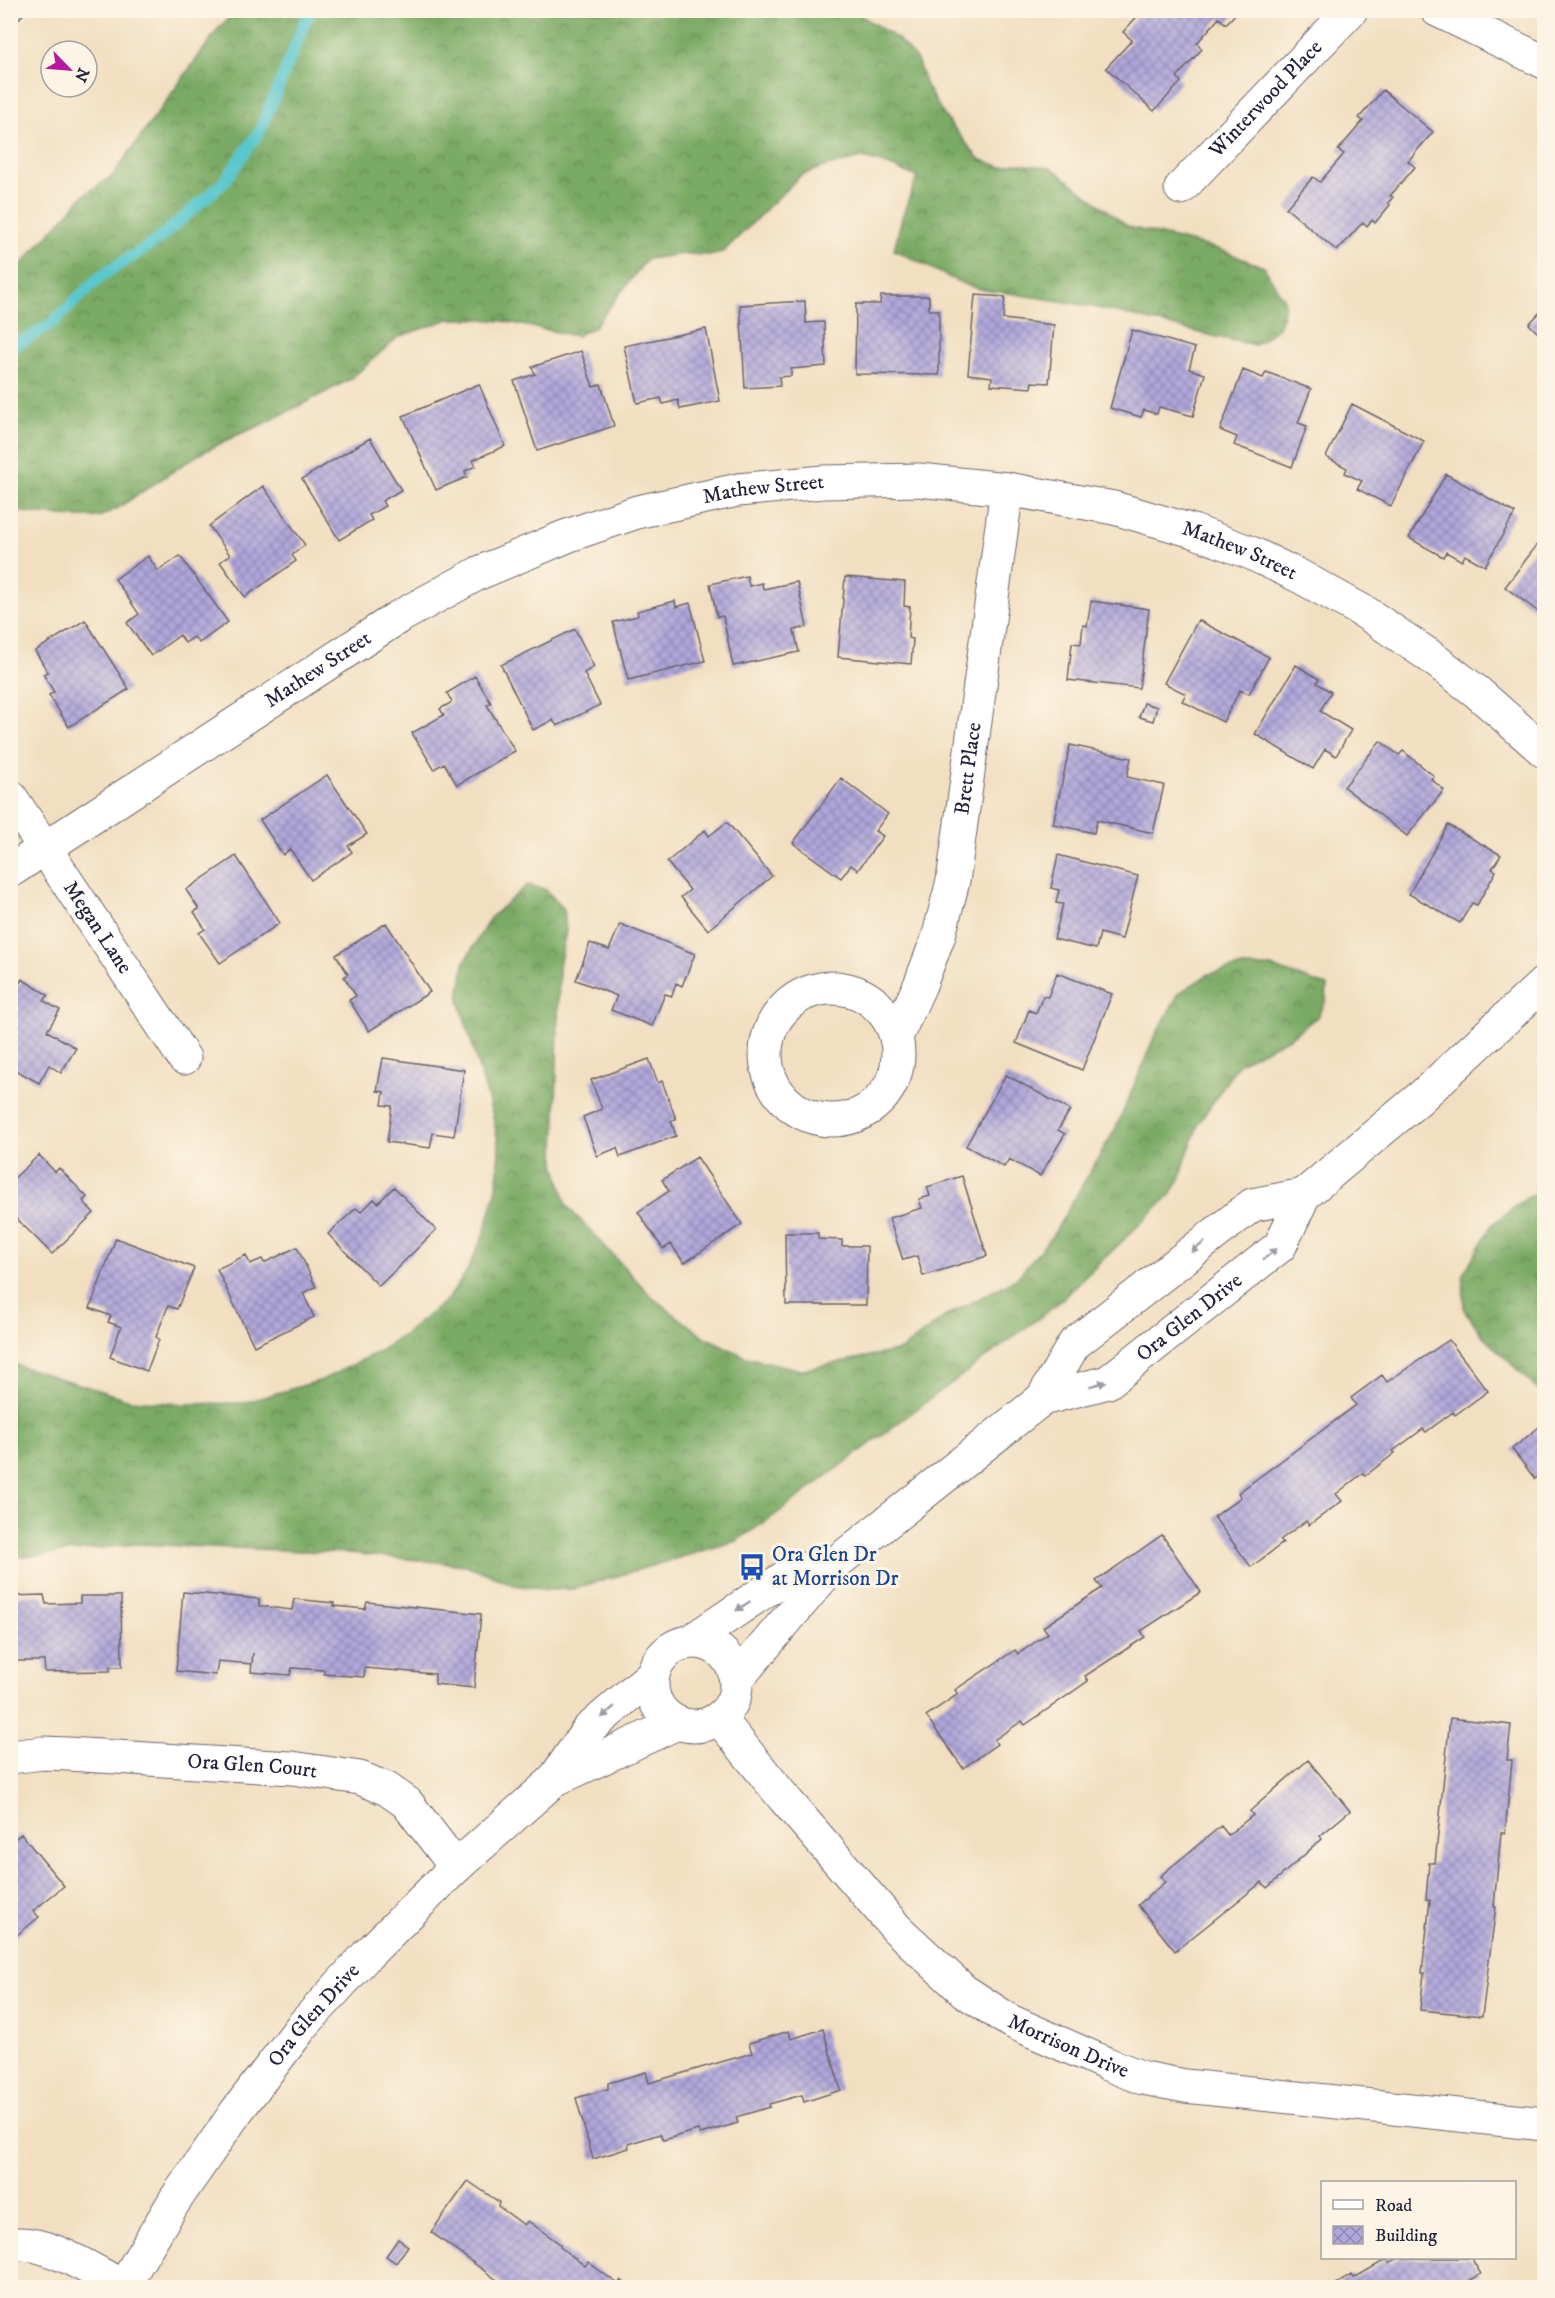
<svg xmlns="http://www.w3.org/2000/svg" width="1555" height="2298" viewBox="0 0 1555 2298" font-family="'IM FELL DW Pica',serif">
<defs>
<pattern id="forest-crowns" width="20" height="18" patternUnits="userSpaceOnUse" patternTransform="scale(1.5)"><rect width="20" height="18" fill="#7aaa64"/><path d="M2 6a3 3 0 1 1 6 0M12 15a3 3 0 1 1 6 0" fill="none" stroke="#648a54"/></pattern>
<pattern id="building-cross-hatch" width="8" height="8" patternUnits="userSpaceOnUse" patternTransform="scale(1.5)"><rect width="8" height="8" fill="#b0a7da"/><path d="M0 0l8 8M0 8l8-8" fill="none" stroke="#8f88b2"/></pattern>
</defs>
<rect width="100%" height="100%" fill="#fcf5e5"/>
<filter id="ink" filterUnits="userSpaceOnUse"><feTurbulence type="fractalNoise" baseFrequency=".0167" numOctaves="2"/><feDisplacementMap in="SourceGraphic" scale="12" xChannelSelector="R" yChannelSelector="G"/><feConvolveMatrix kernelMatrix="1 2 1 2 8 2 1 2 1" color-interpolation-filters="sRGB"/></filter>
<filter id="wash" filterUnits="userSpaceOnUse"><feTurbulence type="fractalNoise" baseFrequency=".008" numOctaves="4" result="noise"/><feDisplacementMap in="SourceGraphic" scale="24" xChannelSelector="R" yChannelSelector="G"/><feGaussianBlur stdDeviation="1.35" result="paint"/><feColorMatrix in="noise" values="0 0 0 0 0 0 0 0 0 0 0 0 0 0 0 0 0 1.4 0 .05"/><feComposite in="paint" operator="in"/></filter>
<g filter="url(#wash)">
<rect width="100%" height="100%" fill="#f2dfc1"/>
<path fill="url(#forest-crowns)" stroke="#4e6650" stroke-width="1.5" d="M236,11H854L898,39L917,60L926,86L945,117L979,159L1002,167L1015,163L1052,168L1129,227L1218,249L1264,267L1285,302L1283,315L1277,329L1255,345C1206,336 1159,322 1111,311C1075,302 1038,298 1002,292C964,292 928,264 894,250L902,217L917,177L888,165L863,158L830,165L801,175L724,251L712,255L683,254L647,259L594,327L576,336L503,321L481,319H449L398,337L351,379L264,424L237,435L196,456L116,509L99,517H73L22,512L11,507V276L84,195L113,175L218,29Z
M527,885L545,889L564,909L566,931L559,966L555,1163L567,1206L653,1298L703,1336L746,1357L801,1370L901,1350L946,1316L1016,1279L1053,1235L1116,1128L1153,1040L1179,993L1209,974L1239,967H1272L1327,986L1326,1000L1317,1017L1289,1038L1239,1063L1199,1123L1186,1158L1181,1177L1172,1193L1055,1306L771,1518L736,1541L573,1589L549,1590L514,1585L466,1565L349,1553L136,1544L33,1556H11V1363L130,1400L182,1404L243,1403L322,1380L378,1352L406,1333L449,1298L467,1271L484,1234L497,1188L499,1147L493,1116L459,1000L464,963L490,918Z
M1544,1188V1396L1482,1335L1464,1308L1463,1275L1491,1226L1519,1203Z"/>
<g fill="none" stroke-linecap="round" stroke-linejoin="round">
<path stroke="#5ac7ce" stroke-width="12" d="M10,349L51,324L101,276L155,242L224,182L260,131L310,10"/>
</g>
<g id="blocks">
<path fill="url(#building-cross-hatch)" d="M10,10H27L10,28Z
M1143,10H1239L1226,24L1219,18L1197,43L1202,49L1177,77L1181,82L1154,111L1106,68L1132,40L1123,32Z
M1383,90L1433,132L1408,161L1415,167L1390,196L1393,197L1388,203L1390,205L1375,223L1372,220L1367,226L1363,222L1337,251L1286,208L1313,177L1320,182L1344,154L1338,150L1363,121L1359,118Z
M975,295L1005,297L1003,319L1054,325L1049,383L1032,382L1031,388L991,385L992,377L968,374Z
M881,296H929V310H939V375L855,374L856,304H880Z
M805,301L806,323L824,322L826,366L791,369V376L779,377L780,386L745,388L740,305Z
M1544,308V339L1529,324Z
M706,329L720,401L680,409L678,400L663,404L661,398L637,403L624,346Z
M1132,330L1195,348L1189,369L1205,374L1193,416L1159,407L1157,414L1144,410L1141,417L1110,408Z
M581,351L593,387L601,384L614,426L537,451L514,381L535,374L532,367Z
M1243,370L1263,378L1266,372L1311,389L1298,423L1307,426L1292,467L1234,445L1237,437L1220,430Z
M479,384L505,446L473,460L476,466L465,471L467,477L436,490L403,416Z
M1352,404L1424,441L1391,506L1357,489L1362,481L1345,473L1347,468L1326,457Z
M370,438L401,490L382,501L385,506L369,515L372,520L339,540L302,479Z
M1446,474L1515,513L1485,566L1465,555L1462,561L1446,552L1443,557L1409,538Z
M263,486L305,545L292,555L296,561L245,597L220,562L230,555L209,526Z
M1537,545L1544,551V616L1505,587Z
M148,556L158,571L180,556L228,622L199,643L194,637L185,643L180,635L151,656L127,623L139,614L115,579Z
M747,576L749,586L762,583L763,589L797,582L807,627L794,630L799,652L733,666L723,616L717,617L710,584Z
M845,577L905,582L904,606L910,607L908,638L913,639L911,664L838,657Z
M675,601L676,607L690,603L705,661L628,680L613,622L638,616L637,611Z
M1091,601L1149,609L1139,688L1068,680L1072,643L1081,644L1083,625L1087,626Z
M85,620L129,689L69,727L49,695L54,692L43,674L48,672L35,651Z
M1198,620L1269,657L1249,694L1240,690L1223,722L1182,701L1186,694L1164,683Z
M575,629L594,667L584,673L600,705L557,726L553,720L533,730L501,665Z
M1296,665L1319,679L1317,683L1331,692L1320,711L1351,730L1336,756L1325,749L1313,769L1255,734Z
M475,676L491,703L487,705L515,751L457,785L444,763L434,769L412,733L444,715L440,709L452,702L447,693Z
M1144,703L1157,707L1153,721L1139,717Z
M1380,741L1399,755L1403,751L1434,776L1431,779L1444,790L1407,836L1344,787Z
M1070,745L1131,758L1127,777L1164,785L1153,833L1097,820L1094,833L1053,824Z
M327,775L367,834L348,846L352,852L311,880L290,849L283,855L260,820Z
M841,778L888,814L875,831L883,836L858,870L851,865L841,878L793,843Z
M727,822L772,876L708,930L681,897L690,890L667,862L705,830L709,836Z
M1448,825L1501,855L1492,869L1496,871L1477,905L1472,903L1460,923L1409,894Z
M1058,855L1138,876L1122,939L1100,933L1096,949L1054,939L1063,904L1056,903L1059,890L1051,888Z
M236,856L280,923L220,963L199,933L205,929L194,912L199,909L186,890Z
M386,923L430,992L369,1031L349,1000L356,996L344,977L348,974L336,955Z
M620,924L695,954L682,986L676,983L672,996L665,994L652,1026L611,1010L617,996L576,980L590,943L609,950Z
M1057,973L1112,994L1082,1070L1016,1043L1029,1010L1036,1013L1043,996L1048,997Z
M22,979L48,995L44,1001L60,1010L47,1031L76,1048L61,1073L49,1065L39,1083L10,1067V998Z
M383,1058L464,1070L454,1136L433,1133L430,1148L387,1142L392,1106L382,1105L384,1092L377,1091Z
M649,1059L658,1083L662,1081L676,1119L671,1121L676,1136L620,1157L617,1148L597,1156L583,1117L602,1109L591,1080Z
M1006,1075L1070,1110L1058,1130L1065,1134L1040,1176L1009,1159L1004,1167L966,1146Z
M39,1155L55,1172L59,1168L87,1197L83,1201L94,1213L52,1254L10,1212V1182Z
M697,1157L742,1224L684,1263L671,1244L663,1249L638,1212L669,1191L662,1180Z
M962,1176L987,1256L923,1276L917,1256L903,1260L889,1218L922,1208L919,1199L930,1196L927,1187Z
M394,1187L436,1230L379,1286L328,1234L356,1208L361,1212L374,1199L378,1203Z
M785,1233H818V1239L842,1240V1246H867L866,1305H786Z
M116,1238L194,1268L177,1309L168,1306L156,1337L159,1339L147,1371L110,1357L121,1327L108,1322L111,1316L90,1308Z
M297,1247L316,1287L303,1293L314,1317L254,1346L217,1269L246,1255L250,1264L262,1259L264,1263Z
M1449,1340L1488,1391L1455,1415L1453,1412L1426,1432L1423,1429L1393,1451L1395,1453L1365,1476L1363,1473L1336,1494L1342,1501L1309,1525L1306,1521L1280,1540L1283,1543L1251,1567L1214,1517L1241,1497L1238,1493L1356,1405L1351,1398L1382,1375L1387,1382Z
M1544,1423V1483L1539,1476L1535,1479L1512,1449Z
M1162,1535L1201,1592L1141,1631L1145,1637L1085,1676L1088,1681L1025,1725L1022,1721L994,1740L997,1744L963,1768L926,1716L958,1694L955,1690L1015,1650L1018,1654L1048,1633L1043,1627L1102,1588L1096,1581Z
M183,1592L259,1599V1606L292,1610L294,1599L334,1603V1606L365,1609L367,1602L481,1614L474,1688L435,1684V1674L365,1668L364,1677L324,1674V1670L292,1668L290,1675L251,1672L253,1653L252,1664L218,1661L216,1675L176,1671Z
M44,1595L46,1604L80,1603V1596H121L122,1667H110V1671L45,1672L44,1661H10V1596Z
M1450,1718L1511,1725L1507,1760H1512L1505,1833H1501L1494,1906H1496L1482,2016L1420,2010L1424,1973H1422L1430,1900L1426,1899L1429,1863H1435Z
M1308,1760L1350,1811L1320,1836L1322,1839L1267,1888L1262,1882L1175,1951L1138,1905L1165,1882L1160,1876L1221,1826L1228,1835L1253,1815L1250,1811Z
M21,1834L64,1886L33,1911L39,1917L10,1941V1843Z
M823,2029L841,2090L804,2102L802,2095L769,2104L770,2107L736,2117L738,2123L700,2134L698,2130L663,2140L660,2134L628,2144L629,2148L593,2159L576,2098L608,2089V2083L646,2072L649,2083L752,2053L749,2043L789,2031L791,2039Z
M468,2181L499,2202L498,2206L524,2225L528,2221L560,2244V2247L585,2266L588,2262L618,2284L621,2280L631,2288H508L431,2232Z
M398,2239L408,2246L396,2263L386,2256Z
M1399,2258H1471L1481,2274L1457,2288H1329L1352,2275L1354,2278L1387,2259L1389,2263Z"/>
</g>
</g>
<g filter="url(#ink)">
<use href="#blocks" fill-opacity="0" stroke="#6b646a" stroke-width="1.5"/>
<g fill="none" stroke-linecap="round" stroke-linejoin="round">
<defs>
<g id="minor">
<path d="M1437,10L1544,62"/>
<path id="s1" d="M1181,188L1351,10"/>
<path id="s2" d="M10,796L184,1058"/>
<path id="s3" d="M10,871L397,618L479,573L567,536L637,512L738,490L823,482L919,480L1007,489L1114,508L1193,531L1251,553L1301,577L1366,613L1427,654L1477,692L1544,751"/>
<circle cx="832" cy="1054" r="66"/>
<path id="s4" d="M896,1037L920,985L939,935L953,881L1007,489"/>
<path id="s5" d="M1042,1399L1108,1382L1280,1246L1304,1195L1421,1097L1544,983"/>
<path d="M691,1641L796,1570L832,1566"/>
<circle cx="694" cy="1684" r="42"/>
<path d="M736,1680L832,1566L1042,1399L1074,1344L1252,1205L1304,1195"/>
<path id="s6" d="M719,1718L783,1797L897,1929L964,1991L1010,2021L1107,2064L1143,2078L1185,2086L1544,2124"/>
<path id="s7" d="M10,1757L43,1753L68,1754L292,1768L360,1778L387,1789L407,1803L456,1867"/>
<path d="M555,1780L677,1723"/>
<path d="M10,2245C44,2238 93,2271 122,2286"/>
<path id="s8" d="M122,2288L175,2200L236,2112L303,2025L366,1956L456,1867L553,1781L588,1730L653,1674"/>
</g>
</defs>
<use href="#minor" stroke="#6b646a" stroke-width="35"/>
<use href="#minor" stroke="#fff" stroke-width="33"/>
</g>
<defs><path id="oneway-solid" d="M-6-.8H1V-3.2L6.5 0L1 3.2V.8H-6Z" transform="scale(1.5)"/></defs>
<g fill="#9c9ca7">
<use href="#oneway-solid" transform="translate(1198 1247) rotate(142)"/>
<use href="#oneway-solid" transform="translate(1270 1254) rotate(-38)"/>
<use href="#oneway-solid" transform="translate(1098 1384) rotate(-15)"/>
<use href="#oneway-solid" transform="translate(743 1606) rotate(146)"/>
<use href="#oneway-solid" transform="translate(608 1712) rotate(139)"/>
</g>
</g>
<defs>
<symbol id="bus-bare" viewBox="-9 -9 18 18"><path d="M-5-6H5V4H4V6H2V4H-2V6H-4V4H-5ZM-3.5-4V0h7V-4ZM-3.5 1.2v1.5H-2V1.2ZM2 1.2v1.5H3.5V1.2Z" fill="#1a4fb4" stroke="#fcf5e5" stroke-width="2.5" paint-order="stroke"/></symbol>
</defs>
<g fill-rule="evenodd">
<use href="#bus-bare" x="733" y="1548" width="38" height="38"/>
</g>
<g text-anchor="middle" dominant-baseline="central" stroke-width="6" stroke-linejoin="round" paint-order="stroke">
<g font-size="21" fill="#22223b" stroke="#fcf5e5">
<text stroke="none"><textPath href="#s1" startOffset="123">Winterwood Place</textPath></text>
<text stroke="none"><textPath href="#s3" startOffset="854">Mathew Street</textPath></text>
<text stroke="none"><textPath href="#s3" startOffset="1340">Mathew Street</textPath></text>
<text stroke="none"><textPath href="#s3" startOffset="368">Mathew Street</textPath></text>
<text stroke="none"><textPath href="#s4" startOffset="280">Brett Place</textPath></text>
<text stroke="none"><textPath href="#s2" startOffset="158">Megan Lane</textPath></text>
<text stroke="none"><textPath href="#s5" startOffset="172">Ora Glen Drive</textPath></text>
<text stroke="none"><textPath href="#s7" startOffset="243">Ora Glen Court</textPath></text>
<text stroke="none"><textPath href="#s8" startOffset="334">Ora Glen Drive</textPath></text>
<text stroke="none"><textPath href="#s6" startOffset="486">Morrison Drive</textPath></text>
</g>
<g font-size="21" fill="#164399" stroke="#fcf5e5" text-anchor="start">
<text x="772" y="1555">Ora Glen Dr<tspan x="772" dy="24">at Morrison Dr</tspan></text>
</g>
</g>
<rect width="1555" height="2298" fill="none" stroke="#fcf5e5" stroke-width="36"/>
<rect x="1321" y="2181" width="195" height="78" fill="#fcf5e5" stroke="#a5a1a1" stroke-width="1.5"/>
<rect x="1333" y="2200" width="30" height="9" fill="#ffffff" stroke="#a5a1a1" stroke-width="1.5"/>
<text x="1375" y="2211" font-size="18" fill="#22223b">Road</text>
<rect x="1333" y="2226" width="30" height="18" fill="url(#building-cross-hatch)" stroke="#a5a1a1" stroke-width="1.5"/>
<text x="1375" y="2241" font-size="18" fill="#22223b">Building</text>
<g transform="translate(69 69) rotate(115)"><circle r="28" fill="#fcf5e5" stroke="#a5a1a1" stroke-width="1.5"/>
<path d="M0-4.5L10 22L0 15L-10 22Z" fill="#b5179e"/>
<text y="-9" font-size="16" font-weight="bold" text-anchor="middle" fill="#22223b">N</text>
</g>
</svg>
